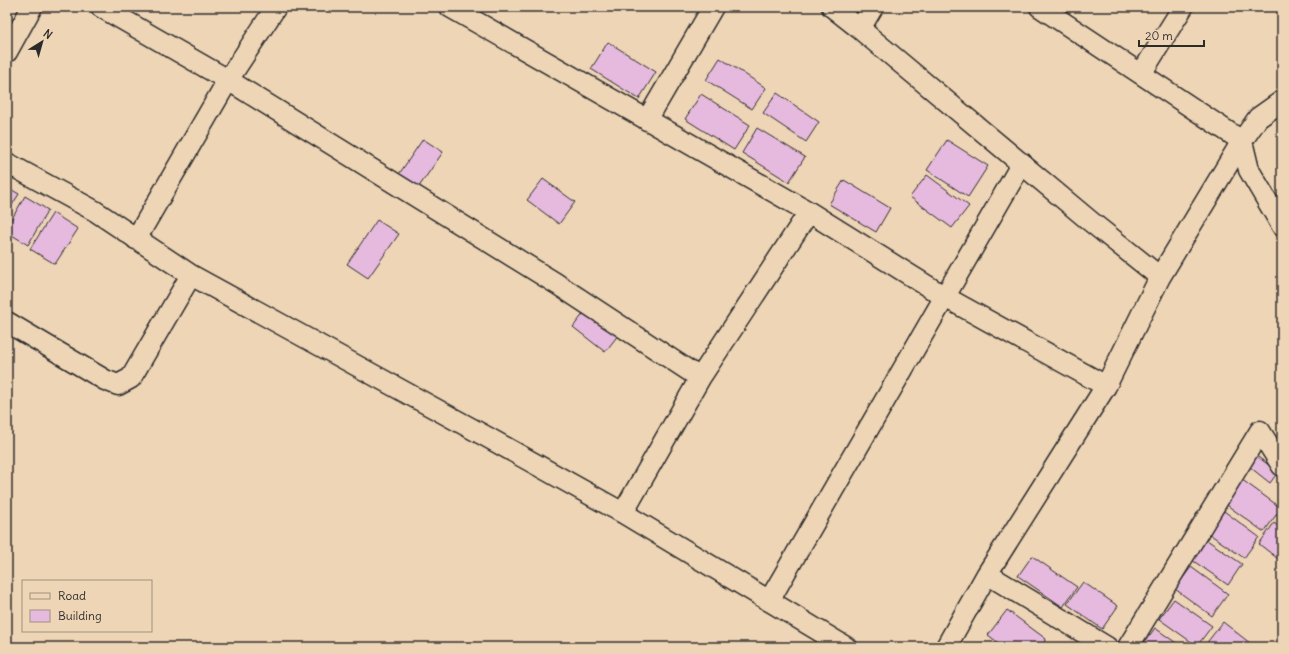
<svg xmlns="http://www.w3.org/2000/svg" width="1289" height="654" viewBox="0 0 1289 654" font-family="Delius,sans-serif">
<rect width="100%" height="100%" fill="#eed5b6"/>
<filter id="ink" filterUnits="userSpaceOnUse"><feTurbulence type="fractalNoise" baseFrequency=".025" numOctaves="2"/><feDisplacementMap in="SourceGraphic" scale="8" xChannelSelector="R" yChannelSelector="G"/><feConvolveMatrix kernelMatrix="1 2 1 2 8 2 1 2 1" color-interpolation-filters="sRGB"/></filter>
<g filter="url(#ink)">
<path fill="#e6bade" stroke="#2b2b2b" d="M608,42L656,72L639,99L591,69Z
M720,58L766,88L752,109L706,80Z
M777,93L819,122L806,142L763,113Z
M701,94L750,125L734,150L685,119Z
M757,128L805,157L789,182L742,153Z
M423,139L443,152L416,191L397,177Z
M947,140L988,166L968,197L927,170Z
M927,175L969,206L952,228L910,197Z
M543,179L575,202L559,224L527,200Z
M844,180L890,208L876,232L829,204Z
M7,187L19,194L7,213Z
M25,196L48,210L28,245L7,232V227Z
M53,213L78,229L55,264L30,249Z
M377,220L399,234L368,278L347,264Z
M587,309L619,334L605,352L573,327Z
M1254,454L1278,472L1270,483L1246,464Z
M1241,479L1281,508L1264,532L1224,503Z
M1224,511L1259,537L1244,558L1208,533Z
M1274,523L1282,529V562L1259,544Z
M1207,540L1242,564L1228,585L1192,560Z
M1032,556L1077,587L1063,607L1018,576Z
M1191,567L1228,594L1212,616L1175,589Z
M1083,582L1118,606L1102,629L1067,604Z
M1174,599L1212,626L1197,646L1159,619Z
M1007,610L1046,639L1041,647H1004L988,635Z
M1223,622L1255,647H1208L1205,645Z
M1155,628L1182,647H1141Z"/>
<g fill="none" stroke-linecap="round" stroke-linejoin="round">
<defs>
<path id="street" d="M101,7L228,80L557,284L700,378L809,212
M450,7L809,212L945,297L1106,386L987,574L946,647
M832,7L860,29L1090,221L1160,277L1106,386
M1040,7L1242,141L1160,277
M860,29L873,7
M7,52L32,7
M1141,74L1183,7
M1282,101L1258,118L1242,141L1249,170L1282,226
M647,120L713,7
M7,163L95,211L191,275L487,437L623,513L846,647
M136,239L228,80L276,7
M7,322L105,380L118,385L131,378L191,275
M623,513L700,378
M987,574L1107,647
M769,601L1022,163
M1128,647L1260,431L1282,466"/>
</defs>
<use href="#street" stroke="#2b2b2b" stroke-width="23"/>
<use href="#street" stroke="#eed5b6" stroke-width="20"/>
</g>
</g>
<rect width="1289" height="654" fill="none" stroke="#eed5b6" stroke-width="24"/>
<rect x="12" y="12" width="1265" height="630" fill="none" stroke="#2b2b2b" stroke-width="1.5" filter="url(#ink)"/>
<rect x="22" y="580" width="130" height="52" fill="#eed5b6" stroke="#a0917e"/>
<rect x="30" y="593" width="20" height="6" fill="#eed5b6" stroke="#a0917e"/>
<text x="58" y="600" font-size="12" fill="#2b2b2b">Road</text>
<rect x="30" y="610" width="20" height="12" fill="#e6bade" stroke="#a0917e"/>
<text x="58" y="620" font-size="12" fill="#2b2b2b">Building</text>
<g transform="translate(42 42) rotate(37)" stroke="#eed5b6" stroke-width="3" paint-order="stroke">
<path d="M0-3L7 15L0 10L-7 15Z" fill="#2b2b2b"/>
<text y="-6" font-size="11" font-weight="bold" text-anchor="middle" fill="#2b2b2b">N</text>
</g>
<path d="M1139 40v6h65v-6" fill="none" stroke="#2b2b2b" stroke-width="2"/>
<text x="1145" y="40" font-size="12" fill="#2b2b2b" stroke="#eed5b6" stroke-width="3" paint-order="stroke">20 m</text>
</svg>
